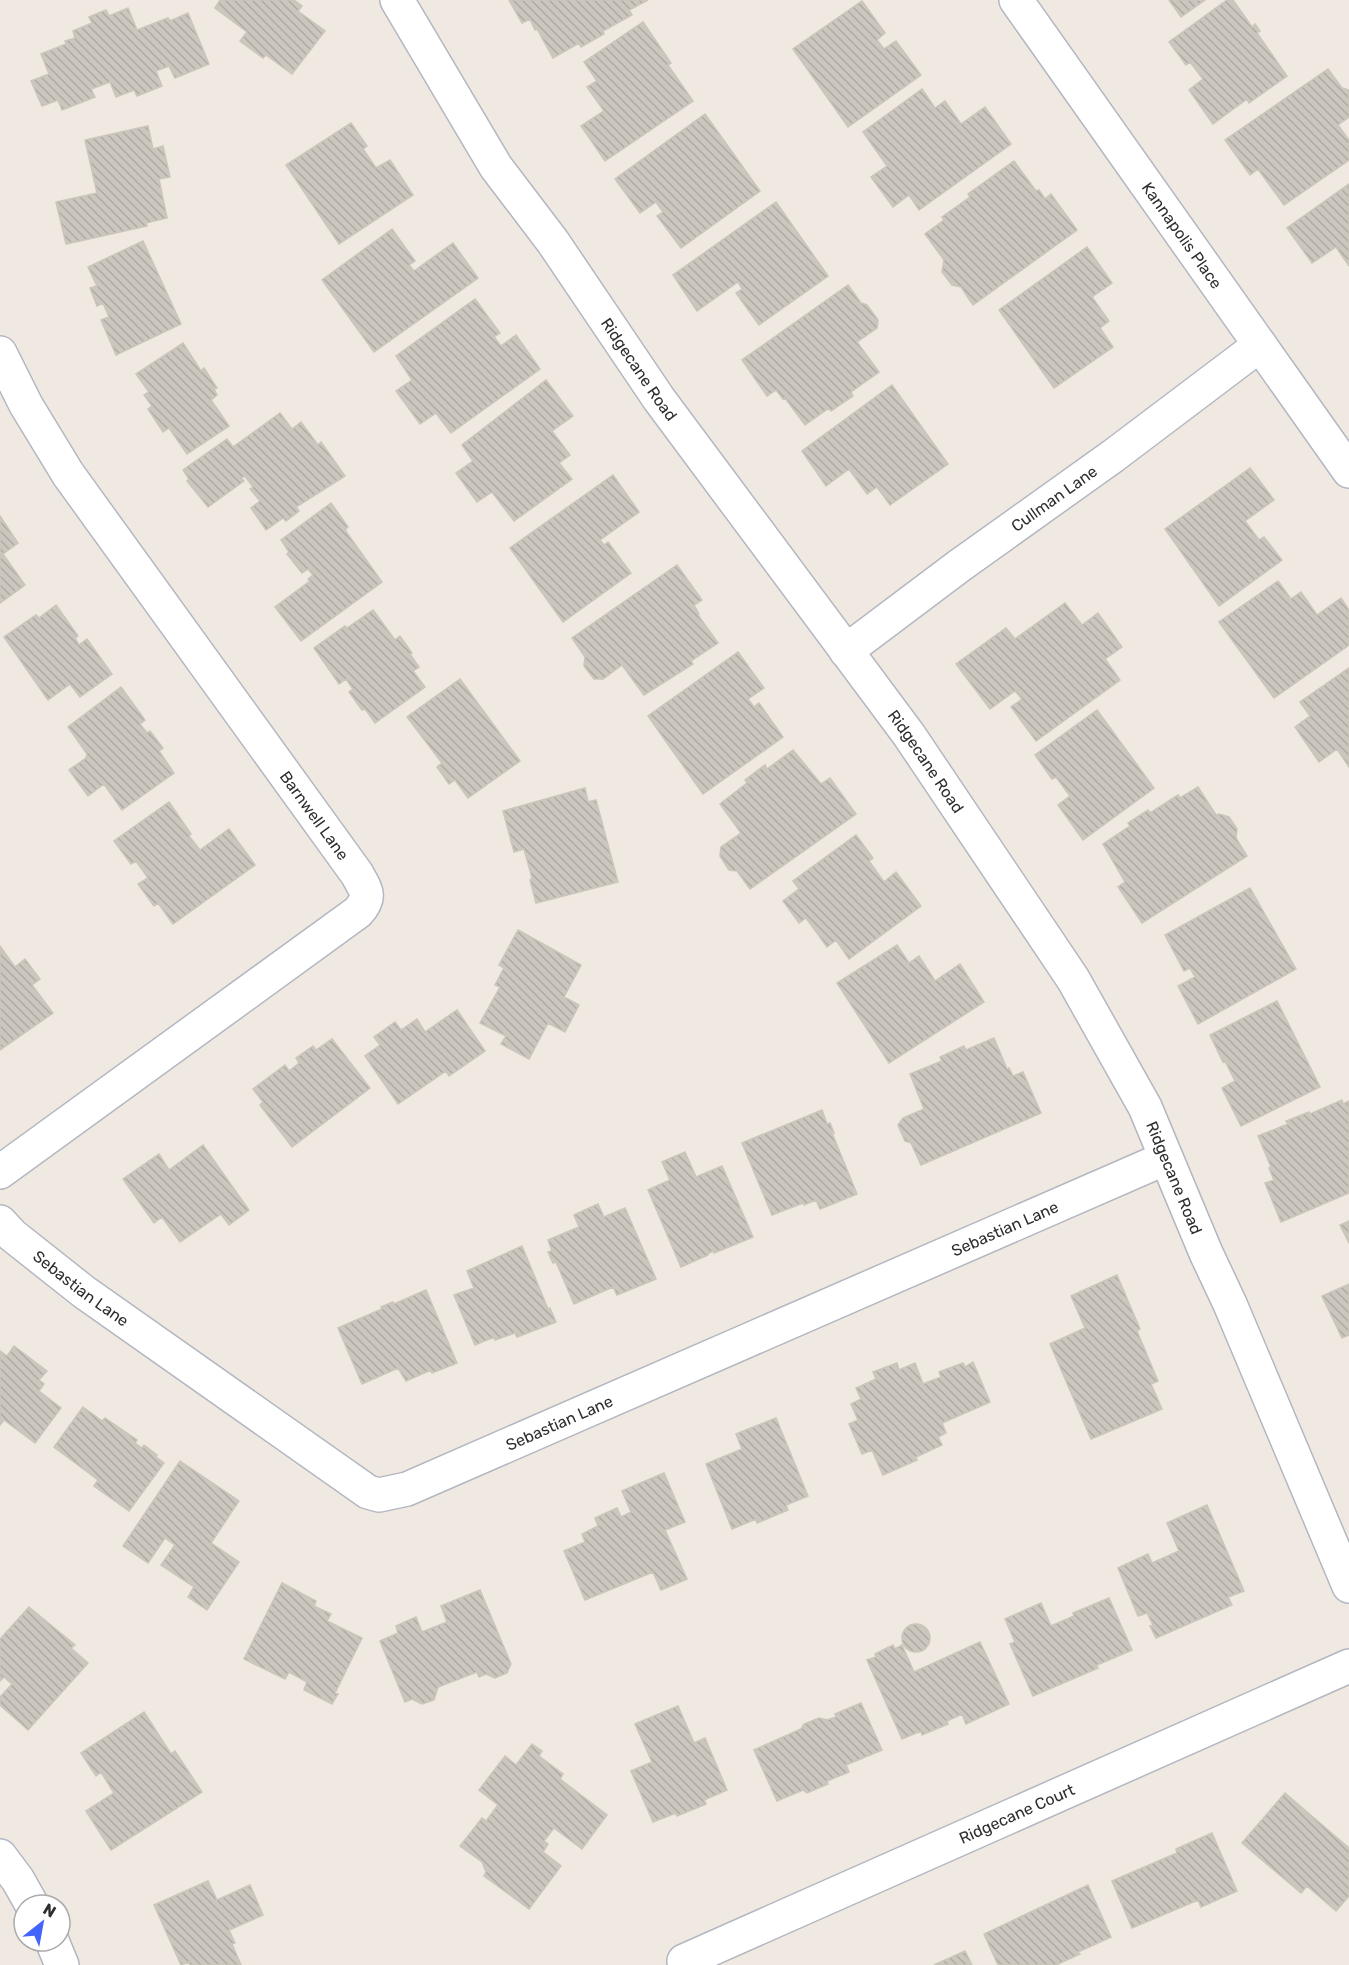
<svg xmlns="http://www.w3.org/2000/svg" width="1349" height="1965" viewBox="0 0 1349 1965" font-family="Rubik,sans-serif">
<defs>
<pattern id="building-back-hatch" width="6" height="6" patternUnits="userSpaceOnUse" patternTransform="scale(1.5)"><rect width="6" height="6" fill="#cbc7bf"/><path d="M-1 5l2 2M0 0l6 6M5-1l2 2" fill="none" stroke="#afaba4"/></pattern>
</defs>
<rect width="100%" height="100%" fill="#efe9e1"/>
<path fill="url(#building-back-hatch)" stroke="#cbc5ba" stroke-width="1.5" d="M220,0H294L302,6L298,11L325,31L292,74L266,55L263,58L240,41L247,32L215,8Z
M509,0H648L629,10L632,15L603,31L604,34L581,47L579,43L553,58L537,29L535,30L530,19L522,23Z
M1169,0H1205L1181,17Z
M1227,0H1233L1252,27L1255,24L1260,31L1257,33L1287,76L1249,103L1247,99L1213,124L1189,90L1203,79L1190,62L1186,65L1169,42Z
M862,1L885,33L877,40L884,49L896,41L921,75L848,127L793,49Z
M128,8L137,30L168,18L170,21L188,13L209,64L175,78L169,66L156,71L162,86L137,96L134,90L116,97L110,82L91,89L95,97L62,110L58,100L42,106L31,81L49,74L41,54L66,44L65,41L75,38L73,31L92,23L89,17L106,10L109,16Z
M643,22L671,63L668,65L693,101L605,161L581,126L604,111L587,87L597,81L584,62Z
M1328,69L1342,88L1349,90V117L1338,125L1349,140V160L1284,205L1258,169L1250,175L1225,140Z
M922,89L935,108L945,101L961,124L985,107L1011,144L919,210L909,195L893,207L871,177L887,166L863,132Z
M705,114L760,191L681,248L657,216L663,212L656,202L640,213L615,179Z
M351,123L367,146L363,149L376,168L390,160L413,195L339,244L286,165Z
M148,126L153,149L163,146L170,177L159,179L167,218L146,223L147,226L66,244L56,202L97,193L85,140Z
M1014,161L1036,191L1039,190L1045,199L1051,194L1077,230L973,305L961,287L952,285L942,272L944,260L925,234L944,220L942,217L970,197L968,194Z
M1349,184V266L1336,247L1312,263L1287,228Z
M776,202L828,276L759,325L736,293L742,289L738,282L697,311L673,275Z
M392,229L415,261L409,265L414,271L453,243L478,278L374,352L322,280Z
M143,241L181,324L116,355L101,320L109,317L103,303L97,306L90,288L97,286L88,267Z
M1087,247L1112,283L1092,297L1109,321L1100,328L1113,347L1054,388L999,310Z
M848,285L861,303L867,305L878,320L877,328L857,342L879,372L851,392L853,396L831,411L829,408L805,425L785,398L783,399L776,390L767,396L742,360Z
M475,299L500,333L494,337L501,346L516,335L540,369L451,433L436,413L420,424L396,391L412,380L396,356Z
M183,343L201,371L204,368L217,388L214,389L217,395L211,400L229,426L187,454L169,428L163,432L148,409L152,406L144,395L149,392L136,374Z
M546,380L573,416L552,431L570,455L559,463L572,479L514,521L492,492L477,502L456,473L473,461L462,445Z
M892,385L948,464L890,505L877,487L867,494L849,469L826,486L802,451Z
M280,413L292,429L301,422L318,445L321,442L345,476L296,507L299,511L286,521L283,518L266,530L251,508L260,501L250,489L253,487L245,476L241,478L244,481L208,507L187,481L189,479L183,470L227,439L233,447Z
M1250,468L1274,500L1245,521L1259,540L1264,537L1282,560L1219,606L1165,529Z
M613,475L639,512L600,540L604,545L608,542L631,573L563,622L510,548Z
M331,503L348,527L345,530L382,582L301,641L275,607L310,581L308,579L313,575L308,569L302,573L287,554L289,552L281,540Z
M0,516L18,543L3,554L25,585L0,603Z
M677,565L702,600L694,605L699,614L698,615L718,643L691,661L693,664L644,695L622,665L603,679H594L584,666L585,657L572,638Z
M1278,581L1291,599L1301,592L1317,615L1341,598L1349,610V645L1274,698L1219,622Z
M1065,603L1082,625L1098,613L1122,647L1105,659L1120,680L1036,741L1011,707L1022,699L1015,691L990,709L956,664L1006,628L1015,639Z
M56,605L78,636L75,638L79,645L87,639L112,674L80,697L70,684L48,700L4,637L36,615L39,618Z
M373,610L395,640L400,636L412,653L410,654L419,667L413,671L425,687L375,723L365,709L362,710L349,692L353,689L346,679L339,684L314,648L345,626L347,628Z
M738,652L764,688L748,699L754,707L759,703L783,737L703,794L648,716Z
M1349,668V767L1337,749L1319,762L1295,727L1310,716L1300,702Z
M460,679L520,761L468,798L455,780L449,784L437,767L442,763L407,717Z
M121,687L145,720L140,724L147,733L150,731L163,748L159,751L174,773L122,810L104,784L88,796L69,770L86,758L87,754L68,727Z
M1097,710L1154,788L1083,840L1058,805L1070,796L1056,777L1052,779L1035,755Z
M793,750L821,784L830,778L856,814L750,889L737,871L729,870L720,856L721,847L741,833L720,804L747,783L745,780L765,765L767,769Z
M1198,787L1216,815L1219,814L1229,817L1237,829L1236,838L1247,856L1142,923L1118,887L1125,882L1103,844L1130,826L1128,823L1148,810L1150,813L1178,795L1180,798Z
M585,788L588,802L596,800L618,882L536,903L530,880L532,878L524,849L514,852L503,811Z
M169,802L191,834L189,836L200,850L229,829L255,865L173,924L158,903L154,906L138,884L148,878L136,861L131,864L114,841Z
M856,835L873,858L869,861L884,882L896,872L921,906L849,959L836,940L827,947L806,918L799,923L783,901L799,889L793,881Z
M1250,888L1296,969L1198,1024L1178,986L1195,977L1190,968L1184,971L1165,935Z
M518,930L581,965L564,997L579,1005L565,1032L548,1023L529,1059L501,1044L506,1036L480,1023L500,987L495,985L504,968L499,965Z
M897,945L909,963L919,956L935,981L960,964L984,1002L889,1063L837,983Z
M0,946L15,967L25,959L40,979L32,985L53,1013L0,1050Z
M1277,1001L1320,1087L1241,1126L1222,1088L1235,1081L1225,1061L1223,1062L1210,1035Z
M457,1010L485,1051L449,1076L446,1071L398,1104L365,1056L380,1045L374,1037L395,1022L401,1030L417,1019L425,1032Z
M994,1038L1007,1069L1009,1068L1013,1076L1023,1072L1041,1113L921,1165L911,1143L905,1141L898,1125L903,1118L924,1109L910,1074L942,1061L940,1057L964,1046L966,1050Z
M332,1039L370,1088L292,1147L260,1105L263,1102L253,1089L285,1065L289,1071L299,1063L296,1058L313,1046L316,1050Z
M1342,1100L1343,1104L1349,1101V1193L1281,1222L1265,1183L1274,1180L1269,1168L1271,1167L1258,1136L1288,1124L1286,1121L1309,1112L1310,1114Z
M822,1110L827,1124L830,1123L834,1133H832L857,1194L820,1209L816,1200L804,1205L803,1203L772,1215L742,1143Z
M203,1145L249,1210L229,1225L221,1214L180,1242L162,1217L154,1223L123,1179L159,1154L169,1170Z
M685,1152L696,1177L722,1166L753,1237L714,1253L713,1251L707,1254L708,1255L681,1267L648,1190L670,1180L662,1162Z
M598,1204L604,1217L625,1208L656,1279L617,1295L613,1287L574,1304L556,1262L553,1263L548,1252L552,1251L548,1240L579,1227L574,1215Z
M1349,1221V1243L1340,1225Z
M522,1246L548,1309L550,1308L556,1322L517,1337L515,1333L495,1340L494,1337L475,1345L454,1295L474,1288L467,1271Z
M1117,1275L1140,1329L1137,1331L1158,1381L1151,1384L1162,1409L1091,1439L1050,1344L1085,1328L1071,1296Z
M1349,1284V1335L1342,1338L1322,1296Z
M426,1290L457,1363L432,1373L431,1370L406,1381L398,1368L362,1384L338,1328L382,1309L381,1307L393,1302L394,1304Z
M14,1346L47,1371L39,1380L44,1384L39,1391L61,1408L35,1443L4,1420L0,1425V1351L7,1356Z
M973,1362L990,1402L942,1423L946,1433L938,1437L942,1445L916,1457L917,1460L883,1475L872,1450L862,1454L849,1424L858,1420L851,1404L861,1399L856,1388L876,1379L873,1372L897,1363L899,1370L915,1363L923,1384L941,1377L939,1372L963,1363L965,1367Z
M83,1407L102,1421L105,1418L137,1440L135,1443L142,1448L144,1445L157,1455L156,1457L164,1463L129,1511L94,1486L98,1480L54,1447Z
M776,1418L808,1496L786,1505L788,1510L757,1523L756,1519L732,1529L706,1464L742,1449L736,1434Z
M180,1461L239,1501L211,1543L239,1562L207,1610L188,1597L194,1587L161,1565L175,1545L165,1538L148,1563L123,1546Z
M664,1473L685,1522L665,1530L687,1579L661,1590L653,1572L585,1600L564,1551L585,1542L582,1534L598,1526L595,1518L617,1508L621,1517L631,1512L622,1491Z
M1207,1505L1244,1591L1228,1597L1232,1605L1156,1638L1150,1626L1153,1625L1147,1613L1138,1616L1118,1568L1148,1554L1152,1563L1179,1551L1167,1523Z
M282,1583L316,1601L314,1606L331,1614L327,1621L362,1638L335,1693L338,1694L332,1704L304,1690L307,1682L289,1672L285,1679L244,1659Z
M480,1590L511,1664L507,1673L495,1678L486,1674L479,1677L477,1672L438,1687L434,1700L422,1704L412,1699L405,1702L380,1641L398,1633L396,1626L416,1617L422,1632L447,1622L441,1606Z
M1109,1598L1132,1650L1097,1665L1098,1668L1033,1696L1010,1644L1015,1642L1005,1619L1041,1603L1051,1626L1074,1616L1073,1613Z
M29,1607L75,1645L71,1648L88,1663L28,1730L0,1705V1697L12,1684L4,1677L0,1681V1639Z
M902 1638a14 14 0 1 1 28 0a14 14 0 1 1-28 0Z
M980,1642L1009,1704L966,1724L962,1714L947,1721L948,1724L922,1735L921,1731L902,1739L867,1660L876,1657L875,1654L893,1645L895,1649L902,1645L914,1672Z
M861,1703L882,1750L846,1765L849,1772L827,1781L828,1784L807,1793L803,1790L777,1801L754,1750L801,1729L804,1724L819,1718L827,1720L836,1717L835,1714Z
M678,1706L694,1743L705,1738L727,1790L704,1800L706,1804L677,1816L676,1813L653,1822L631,1771L652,1762L635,1724Z
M144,1712L171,1754L175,1751L202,1792L111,1850L86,1811L114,1793L101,1772L96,1776L81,1753Z
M532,1744L542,1751L539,1756L563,1774L560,1779L607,1815L582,1849L554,1828L544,1841L548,1844L543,1852L561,1866L529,1909L484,1876L486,1872L482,1862L460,1846L482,1818L486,1821L498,1805L479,1790L505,1756L516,1765Z
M1285,1793L1349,1848V1896L1336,1911L1307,1886L1301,1893L1242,1843Z
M1212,1833L1237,1891L1201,1907L1198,1900L1132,1928L1112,1881L1177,1853L1176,1849Z
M208,1881L217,1900L250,1885L263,1915L229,1930L235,1943L232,1944L241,1965H190L189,1962L181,1965L154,1905Z
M1088,1885L1111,1937L1078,1952L1080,1954L1056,1965H998L984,1934Z
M965,1951L972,1965H934Z"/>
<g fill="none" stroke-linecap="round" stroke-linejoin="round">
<defs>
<g id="minor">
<path id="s1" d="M397,0L496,167L553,242L659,399L909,735L1073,979L1145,1107L1206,1253L1230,1304L1349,1586"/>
<path id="s2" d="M1016,0L1349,471"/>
<path id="s3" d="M0,353L26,405L68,474L357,874C366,891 372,896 358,912L0,1172"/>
<path id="s4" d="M846,651L959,566L1113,456L1260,345"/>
<path id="s5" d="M0,1222L12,1235L84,1292L368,1492L379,1495L407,1489L1166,1158"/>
<path d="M0,1856L18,1880L32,1905"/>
<path d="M52,1941L62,1965"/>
<path id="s6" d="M684,1961L1349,1666"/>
</g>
</defs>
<use href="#minor" stroke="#b4b7c1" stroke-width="36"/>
<use href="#minor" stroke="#fff" stroke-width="33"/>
</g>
<g text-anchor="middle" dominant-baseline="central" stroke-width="4.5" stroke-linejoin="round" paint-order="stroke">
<g font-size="16" fill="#2e2e2e" stroke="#fff">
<text stroke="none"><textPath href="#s2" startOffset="288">Kannapolis Place</textPath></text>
<text stroke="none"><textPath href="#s1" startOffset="442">Ridgecane Road</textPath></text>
<text stroke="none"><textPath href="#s4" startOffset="258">Cullman Lane</textPath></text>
<text stroke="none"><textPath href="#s1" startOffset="928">Ridgecane Road</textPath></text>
<text stroke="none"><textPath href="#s3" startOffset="560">Barnwell Lane</textPath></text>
<text stroke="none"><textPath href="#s1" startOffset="1414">Ridgecane Road</textPath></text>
<text stroke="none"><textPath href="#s5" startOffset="1149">Sebastian Lane</textPath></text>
<text stroke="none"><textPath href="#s5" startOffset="105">Sebastian Lane</textPath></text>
<text stroke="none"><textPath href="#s5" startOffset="663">Sebastian Lane</textPath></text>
<text stroke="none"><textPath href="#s6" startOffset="364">Ridgecane Court</textPath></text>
</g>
</g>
<g transform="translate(42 1923) rotate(31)"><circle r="28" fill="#ffffff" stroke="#ababab" stroke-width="1.5"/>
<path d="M0-4.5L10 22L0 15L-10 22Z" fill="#4264fb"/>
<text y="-9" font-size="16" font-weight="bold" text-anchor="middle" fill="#2e2e2e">N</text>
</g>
</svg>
